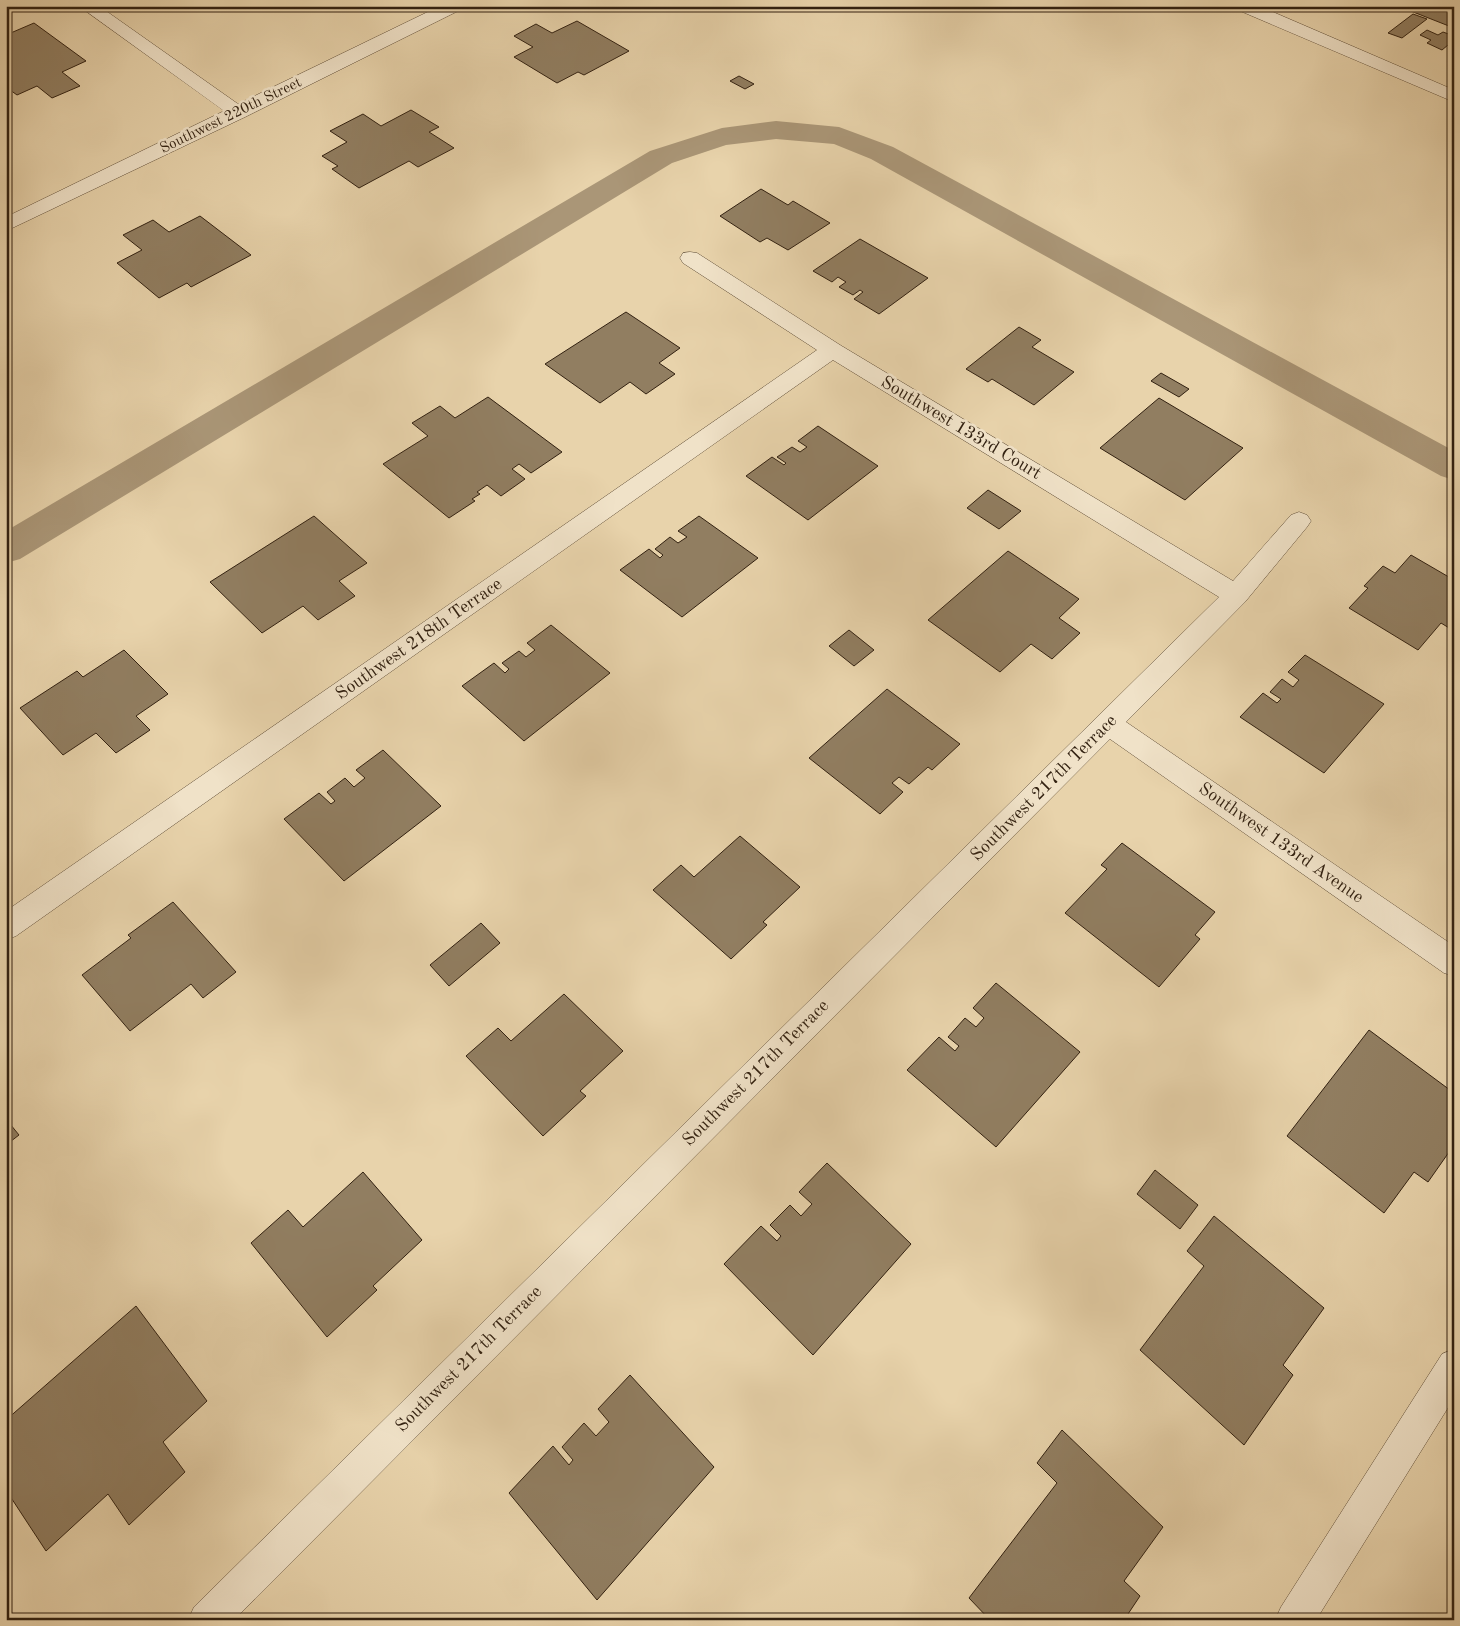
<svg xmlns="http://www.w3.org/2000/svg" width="1460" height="1626" viewBox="0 0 1460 1626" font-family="'Old Standard TT',serif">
<rect width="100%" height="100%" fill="#e8d3ab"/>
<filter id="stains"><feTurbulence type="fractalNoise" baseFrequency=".004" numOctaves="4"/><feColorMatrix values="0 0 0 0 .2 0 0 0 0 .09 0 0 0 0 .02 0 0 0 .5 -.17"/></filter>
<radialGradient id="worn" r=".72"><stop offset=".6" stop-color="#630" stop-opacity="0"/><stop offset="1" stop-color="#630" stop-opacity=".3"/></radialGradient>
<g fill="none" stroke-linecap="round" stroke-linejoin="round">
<path fill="#aa9677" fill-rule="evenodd" d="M776,121L839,127L893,147L1454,451V480L1441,476L871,159L834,144L776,139L726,145L672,163L20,559L6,563V531L650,151L722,128Z"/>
</g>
<path fill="#917e61" stroke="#322111" d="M1398,6L1454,7V28Z
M1413,14L1427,19L1402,38L1388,33Z
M577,21L629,51L584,75L578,72L557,83L514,57L533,47L514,36L536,24L552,33Z
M34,23L86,61L62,72L80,86L52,98L37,86L17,95L6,87V35Z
M1427,30L1438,35L1443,32L1454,36V40L1442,50L1427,43L1431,40L1420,35Z
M739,76L754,84L745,89L730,81Z
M411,110L439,127L429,132L454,148L418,167L409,161L359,188L332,169L338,166L322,156L347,142L330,131L363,114L381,126Z
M761,189L788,205L793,201L830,223L788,250L767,238L760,242L720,216Z
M200,216L251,255L191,287L187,283L159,298L117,263L142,250L123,235L153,220L169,232Z
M860,239L928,278L879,314L854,299L863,292L860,290L853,295L839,287L846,282L838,277L832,282L813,271Z
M626,312L680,348L659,363L675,374L646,394L630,382L600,403L545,364Z
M1019,327L1041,340L1032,347L1074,372L1034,405L992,379L988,382L966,369Z
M1161,373L1189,389L1179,397L1151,381Z
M488,397L562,452L531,473L519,464L512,469L525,479L501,496L487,485L477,492L480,494L472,499L475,501L449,518L383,464L428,436L412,423L440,406L455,418Z
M1159,398L1243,448L1185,500L1100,448Z
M818,426L878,466L808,520L746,476L772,457L784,465L786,463L777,457L792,447L800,452L807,447L798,441Z
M988,490L1021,511L999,529L967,508Z
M314,516L367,563L339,581L355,596L318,620L303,606L262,633L210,582Z
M699,516L758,558L682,617L620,570L649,549L660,558L663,555L655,549L670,537L678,543L687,537L678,531Z
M1008,551L1079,599L1059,618L1080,633L1052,659L1031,644L1000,672L928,620Z
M1411,555L1454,580V631L1441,623L1418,650L1349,608L1368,588L1364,586L1383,566L1395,573Z
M551,625L610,673L524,741L462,686L494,663L505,673L509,669L502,663L519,651L526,657L535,650L527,643Z
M849,630L874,650L854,666L829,646Z
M124,650L168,694L136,716L150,730L116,753L96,733L63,755L20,708L77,671L83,677Z
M1305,655L1384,704L1324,773L1240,717L1263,693L1277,703L1281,699L1270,692L1282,679L1293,687L1299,680L1288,672Z
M887,689L960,744L932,770L928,767L909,784L899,777L892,783L903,792L880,814L809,758Z
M383,750L441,806L344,881L284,819L319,793L331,804L335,801L327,792L345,778L354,787L365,778L356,770Z
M740,836L800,887L763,922L767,925L731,959L653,890L681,865L694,877Z
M1122,843L1215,912L1195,935L1200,939L1159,987L1065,913L1107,869L1101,865Z
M173,902L236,972L203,998L191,984L130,1031L82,975L131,938L128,935Z
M481,923L500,943L449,986L430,965Z
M996,983L1080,1052L996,1147L907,1070L939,1037L955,1051L959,1046L948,1037L965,1018L976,1027L984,1018L973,1008Z
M564,994L623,1051L580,1091L586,1096L543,1136L466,1056L498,1028L511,1041Z
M1369,1030L1454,1093V1145L1428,1182L1414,1172L1384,1213L1287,1136Z
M6,1119L19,1135L6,1145Z
M827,1163L911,1244L813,1355L724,1264L761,1226L777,1241L781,1236L770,1225L790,1205L801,1216L812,1204L799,1192Z
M1155,1170L1198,1205L1180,1229L1137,1194Z
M363,1172L422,1240L373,1286L377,1290L327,1337L251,1243L288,1210L303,1227Z
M1214,1216L1324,1308L1283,1365L1293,1375L1244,1445L1140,1350L1204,1266L1187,1251Z
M136,1306L207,1401L163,1442L185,1472L129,1525L108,1494L46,1551L6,1490V1420Z
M630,1375L714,1467L597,1600L509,1493L553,1446L569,1465L573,1460L562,1447L584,1423L596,1436L609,1422L598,1409Z
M1062,1430L1163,1527L1124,1581L1140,1596L1124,1620H990L969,1598L1057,1483L1037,1463Z"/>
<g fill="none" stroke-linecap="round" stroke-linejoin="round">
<defs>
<path id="street" d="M79,6H99L238,104L440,6H462L460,10L245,117L6,231V217L224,111Z
M1236,6H1259L1454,90V102L1238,10Z
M690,252L697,253L840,345L1233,581L1291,515L1299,512L1307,515L1311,521L1307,527L1245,602L1126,722L1454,946V976L1444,973L1110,739L234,1620H188L194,1607L1219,597L833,360L16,936L6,940V911L817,350L683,263L680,258L683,253Z
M1454,1349V1398L1316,1620H1275L1281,1607L1442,1354Z"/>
</defs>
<use href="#street" stroke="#604e38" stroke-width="1"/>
<use href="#street" fill="#f0e2c8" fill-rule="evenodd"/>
</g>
<g text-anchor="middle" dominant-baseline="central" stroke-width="5" stroke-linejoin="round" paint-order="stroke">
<g font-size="15" fill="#322111" stroke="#f0e2c8">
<text transform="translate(231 116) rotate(-26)">Southwest 220th Street</text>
</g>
<g font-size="18" fill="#322111" stroke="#f0e2c8">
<text transform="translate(961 428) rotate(31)">Southwest 133rd Court</text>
<text transform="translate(419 639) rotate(-35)">Southwest 218th Terrace</text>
<text transform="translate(1044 788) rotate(-45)">Southwest 217th Terrace</text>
<text transform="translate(1281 843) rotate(35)">Southwest 133rd Avenue</text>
<text transform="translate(756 1073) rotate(-45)">Southwest 217th Terrace</text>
<text transform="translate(469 1359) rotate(-45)">Southwest 217th Terrace</text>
</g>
</g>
<rect width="1460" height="1626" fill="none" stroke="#e8d3ab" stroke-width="25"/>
<rect x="8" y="8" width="1445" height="1611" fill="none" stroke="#322111" stroke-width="2.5"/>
<rect x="12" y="12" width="1435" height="1601" fill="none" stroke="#322111"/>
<rect width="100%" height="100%" filter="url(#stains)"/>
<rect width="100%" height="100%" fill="url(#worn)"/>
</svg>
